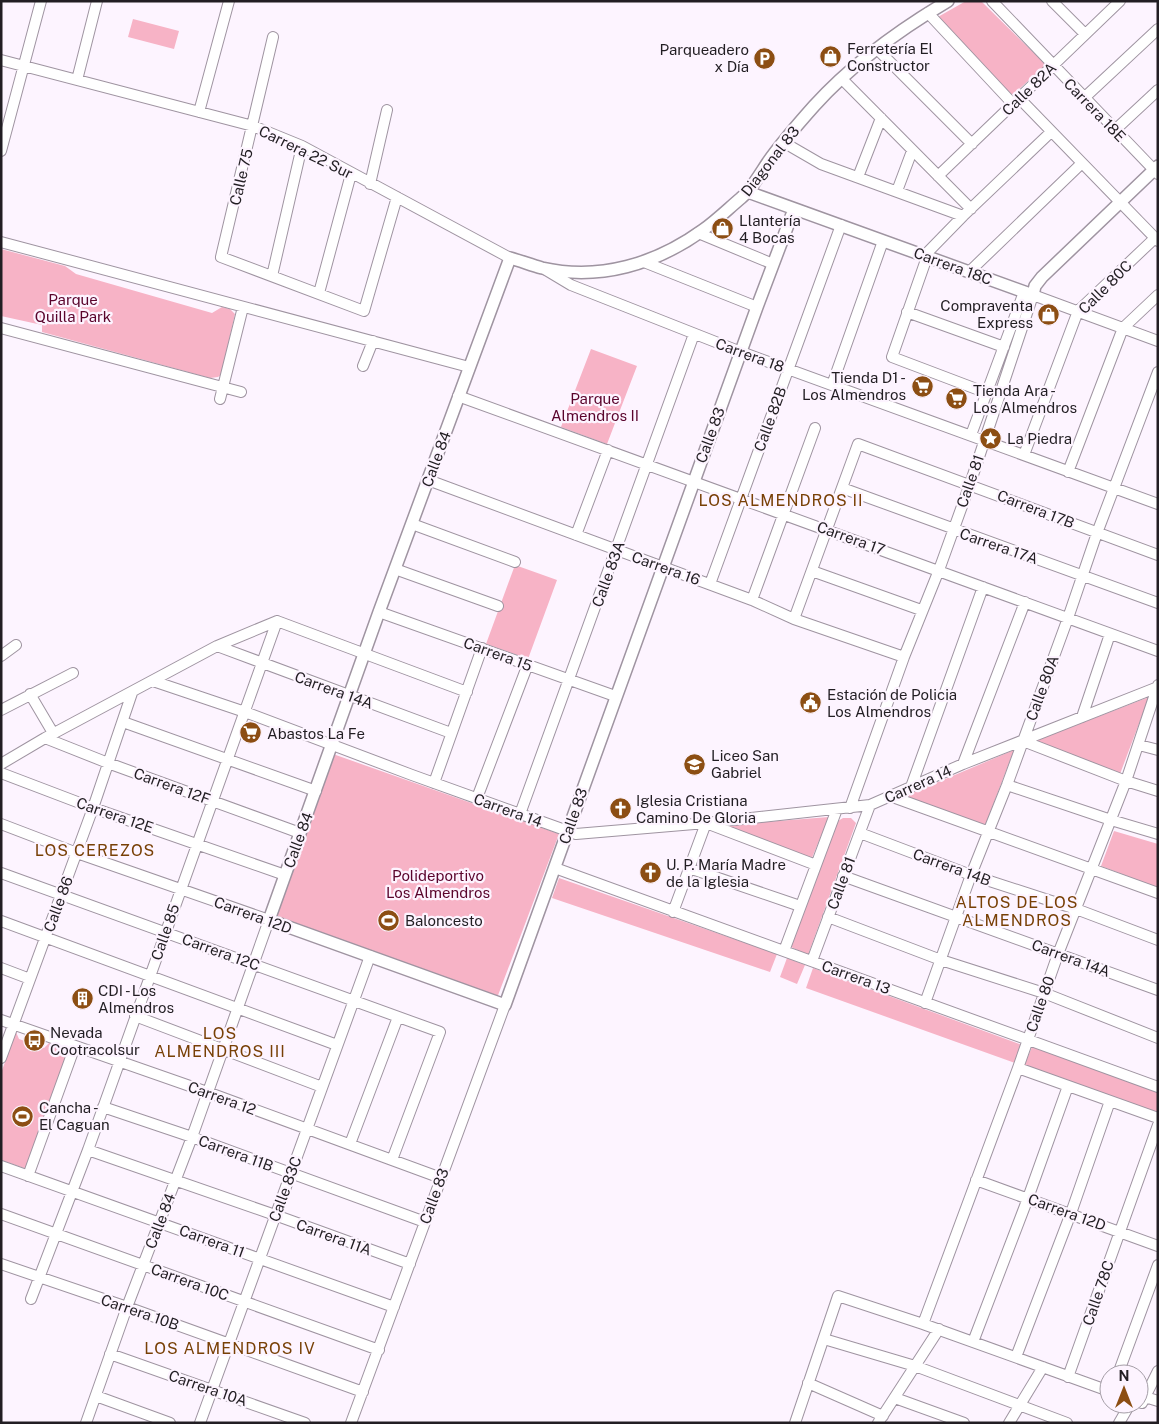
<svg xmlns="http://www.w3.org/2000/svg" width="1159" height="1424" viewBox="0 0 1159 1424" font-family="'Public Sans',sans-serif">
<rect width="100%" height="100%" fill="#fdf4ff"/>
<path fill="#f7b3c6" d="M966,1H981L1046,65L1010,97L936,18Z
M133,19L179,31L174,49L128,37Z
M1,249L65,266L76,274L212,313L222,307L230,309L235,314L221,375L218,377L210,378L42,332V325L1,316Z
M591,349L637,366L607,444L561,427Z
M515,565L557,580L528,659L486,644Z
M1149,697L1120,774L1035,741Z
M1014,750L985,826L905,796Z
M333,754L559,834L497,998L275,917Z
M829,817L811,860L726,825Z
M843,818H851L856,823L808,955L791,947L838,821Z
M1114,831L1158,844V888L1101,866Z
M559,878L777,954L770,972L552,898Z
M787,958L805,965L797,984L780,977Z
M813,968L1022,1045L1015,1063L806,988Z
M16,1032L19,1039L44,1048L49,1043L69,1050L27,1169L1,1160V1073Z
M1032,1047L1158,1092L1157,1113L1024,1066Z"/>
<g fill="none" stroke-linecap="round" stroke-linejoin="round">
<defs>
<path id="minor" d="M992,1L1158,174
M1052,1L1085,34
M928,13L1013,104
M273,37L221,257L364,311L397,197
M877,49L972,144
M1,60L253,126L302,146L510,258
M842,79L971,209
M77,80L97,1
M1019,98L1158,241
M1084,98L1158,29
M199,112L229,1
M1115,130L1158,90
M783,142L821,164L963,216
M1,151L41,1
M938,176L1120,1
M858,177L881,118
M370,184L387,110
M897,191L912,151
M698,233L773,264
M1,242L469,367
M924,256L963,216L1051,132
M927,257L892,357L987,393
M644,262L757,307
M546,270L571,285L741,352L1158,504
M969,272L1081,164
M272,276L302,146
M319,293L351,174
M907,312L1004,347
M1,328L241,392
M363,366L373,341
M832,385L883,241
M458,396L1158,651
M220,399L243,307
M971,435L1024,292
M1024,455L1078,311L1155,238
M1068,472L1123,328L1158,295
M428,480L752,600L794,619L904,657
M842,488L1158,603
M412,524L515,562
M576,535L608,450
M395,569L498,606
M812,571L921,610
M710,584L841,225
M752,600L815,428
M379,612L615,696
M794,619L858,444L1158,555
M277,621L467,692
M217,646L451,733
M1,656L16,645
M153,681L245,712L412,775L576,834L706,823L870,805L963,764L1158,687
M30,694L53,733
M1,710L73,673
M1082,717L1110,634
M123,722L316,791
M45,738L108,763L300,833
M1023,741L1126,781L1158,791
M1139,745L1158,750
M1,764L45,738L217,646L277,621
M963,764L1025,602
M1,773L93,808L285,875
M434,783L482,648
M1007,785L1111,820L1158,834
M911,787L983,587
M890,796L1158,893
M477,798L528,664
M850,808L904,657L939,570L970,484L1033,295L1158,341
M520,814L694,334
M1,824L77,853L269,920L192,1137L127,1307L86,1423
M860,833L971,875L1076,909L1158,940
M555,868L1158,1087
M689,868L800,906
M1,873L440,1032L392,1160
M843,876L1158,990
M673,912L706,823L816,865
M828,917L941,960L1044,993L1158,1038
M1,921L337,1045
M784,951L837,809
M812,961L870,805
M1,968L30,979
M925,1003L971,875L1007,785L1068,618L1097,533L1158,372
M135,1016L322,1087
M1,1020L207,1092L441,1178
M1,1058L93,808L132,693
M1018,1068L1158,1118
M103,1107L192,1137L425,1222
M350,1144L398,1017
M88,1150L275,1215L410,1264
M1,1166L394,1307
M28,1176L75,1046
M976,1180L1158,1246
M1,1214L379,1350
M1,1264L127,1307L363,1392
M31,1299L88,1150L277,621
M923,1324L1018,1068L1058,954L1126,781L1158,685
M824,1339L915,1366L1067,1423
M973,1342L1028,1198L1068,1086
M110,1354L305,1423
M1016,1357L1071,1213L1110,1101
M1118,1374L1158,1265
M1068,1377L1158,1125
M808,1383L883,1416
M96,1396L170,1423
M1145,1397L1158,1401
M895,1398L964,1423
M1139,1402L1142,1403L1158,1371
M200,1423L370,956
M351,1423L505,1005
M795,1423L838,1296L923,1324L1109,1391
M878,1423L939,1329
M1009,1423L1043,1367
M1119,1423L1130,1404"/>
<path id="tertiary" d="M748,192L1033,295L1035,286L1042,277L1158,166
M794,209L757,307L505,1005L269,920L379,612L510,258C521,261 531,265 542,268C600,281 656,264 703,230C717,220 728,209 741,198C744,195 747,193 749,190C756,181 762,171 768,162C782,142 798,124 814,106C852,64 899,30 948,1"/>
</defs>
<use href="#minor" stroke="#9f94a1" stroke-width="12"/>
<use href="#tertiary" stroke="#9f94a1" stroke-width="14"/>
<use href="#minor" stroke="#fff" stroke-width="10"/>
<use href="#tertiary" stroke="#fff" stroke-width="11"/>
</g>
<defs>
<symbol id="shop-disc" viewBox="-11 -11 22 22"><circle r="9.5" fill="#8c4e13" stroke="#fdf4ff"/><path d="M-5-2.5h2.3a2.7 3.5 0 0 1 5.4 0H5L5.5 6h-11ZM-1.5-2.5h3a1.5 2.3 0 0 0-3 0Z" fill="#fff"/></symbol>
<symbol id="parking-disc" viewBox="-11 -11 22 22"><circle r="9.5" fill="#8c4e13" stroke="#fdf4ff"/><path d="M-3.5-5.5H1a3.5 3.5 0 0 1 0 7H-1V5.5H-3.5ZM-1-3.4V-.6H.8a1.4 1.4 0 0 0 0-2.8Z" fill="#fff"/></symbol>
<symbol id="supermarket-disc" viewBox="-11 -11 22 22"><circle r="9.5" fill="#8c4e13" stroke="#fdf4ff"/><path d="M-6-5.5h2.5l.6 2H6L4.5 2H-2.5L-4.4-4H-6ZM-1.5 3.2a1.3 1.3 0 1 0 .1 0ZM3 3.2a1.3 1.3 0 1 0 .1 0Z" fill="#fff"/></symbol>
<symbol id="sight-disc" viewBox="-11 -11 22 22"><circle r="9.5" fill="#8c4e13" stroke="#fdf4ff"/><path d="M0-6L1.8-2.2L6-1.7L2.9 1.2L3.7 5.4L0 3.3L-3.7 5.4L-2.9 1.2L-6-1.7L-1.8-2.2Z" fill="#fff"/></symbol>
<symbol id="civic-disc" viewBox="-11 -11 22 22"><circle r="9.5" fill="#8c4e13" stroke="#fdf4ff"/><path d="M-.6-6.5H3V-4.5H.6V-3L4-1V1h2V6H-6V1h2V-1L-.6-3ZM-1.2 2.5V6h2.4V2.5Z" fill="#fff"/></symbol>
<symbol id="school-disc" viewBox="-11 -11 22 22"><circle r="9.5" fill="#8c4e13" stroke="#fdf4ff"/><path d="M0-5L7-2L0 1L-7-2ZM-4 1L0 2.5L4 1V4Q0 6-4 4Z" fill="#fff"/></symbol>
<symbol id="church-disc" viewBox="-11 -11 22 22"><circle r="9.5" fill="#8c4e13" stroke="#fdf4ff"/><path d="M-1.2-6h2.4v3.5h3.3v2.4h-3.3V6h-2.4V-.1h-3.3v-2.4h3.3Z" fill="#fff"/></symbol>
<symbol id="stadium-disc" viewBox="-11 -11 22 22"><circle r="9.5" fill="#8c4e13" stroke="#fdf4ff"/><path d="M0-5a6.5 5 0 1 0 0 10a6.5 5 0 1 0 0-10ZM-3.5-1.8h7v3.6h-7Z" fill="#fff"/></symbol>
<symbol id="building-disc" viewBox="-11 -11 22 22"><circle r="9.5" fill="#8c4e13" stroke="#fdf4ff"/><path d="M-4-6H4V6H1V3H-1V6H-4ZM-2.5-4.3h1.7v1.8h-1.7ZM.8-4.3h1.7v1.8H.8ZM-2.5-1h1.7V.8h-1.7ZM.8-1h1.7V.8H.8Z" fill="#fff"/></symbol>
<symbol id="bus-disc" viewBox="-11 -11 22 22"><circle r="9.5" fill="#8c4e13" stroke="#fdf4ff"/><path d="M-5-6H5V4H4V6H2V4H-2V6H-4V4H-5ZM-3.5-4V0h7V-4ZM-3.5 1.2v1.5H-2V1.2ZM2 1.2v1.5H3.5V1.2Z" fill="#fff"/></symbol>
</defs>
<g fill-rule="evenodd">
<use href="#shop-disc" x="818" y="44" width="25" height="25"/>
<use href="#parking-disc" x="752" y="46" width="25" height="25"/>
<use href="#shop-disc" x="710" y="216" width="25" height="25"/>
<use href="#shop-disc" x="1036" y="302" width="25" height="25"/>
<use href="#supermarket-disc" x="910" y="374" width="25" height="25"/>
<use href="#supermarket-disc" x="944" y="386" width="25" height="25"/>
<use href="#sight-disc" x="978" y="426" width="25" height="25"/>
<use href="#civic-disc" x="798" y="690" width="25" height="25"/>
<use href="#supermarket-disc" x="238" y="720" width="25" height="25"/>
<use href="#school-disc" x="682" y="752" width="25" height="25"/>
<use href="#church-disc" x="608" y="796" width="25" height="25"/>
<use href="#church-disc" x="638" y="860" width="25" height="25"/>
<use href="#stadium-disc" x="376" y="908" width="25" height="25"/>
<use href="#building-disc" x="70" y="986" width="25" height="25"/>
<use href="#bus-disc" x="22" y="1028" width="25" height="25"/>
<use href="#stadium-disc" x="10" y="1104" width="25" height="25"/>
</g>
<g text-anchor="middle" dominant-baseline="central" stroke-width="4.5" stroke-linejoin="round" paint-order="stroke">
<g font-size="15" fill="#221e23" stroke="#fdf4ff" text-anchor="start">
<text x="847" y="48">Ferretería El<tspan x="847" dy="17">Constructor</tspan></text>
<text x="749" y="49" text-anchor="end">Parqueadero<tspan x="749" dy="17">x Día</tspan></text>
<text x="739" y="220">Llantería<tspan x="739" dy="17">4 Bocas</tspan></text>
<text x="1033" y="305" text-anchor="end">Compraventa<tspan x="1033" dy="17">Express</tspan></text>
<text x="906" y="377" text-anchor="end">Tienda D1 -<tspan x="906" dy="17">Los Almendros</tspan></text>
<text x="973" y="390">Tienda Ara -<tspan x="973" dy="17">Los Almendros</tspan></text>
<text x="1007" y="438">La Piedra</text>
<text x="827" y="694">Estación de Policia<tspan x="827" dy="17">Los Almendros</tspan></text>
<text x="267" y="733">Abastos La Fe</text>
<text x="711" y="755">Liceo San<tspan x="711" dy="17">Gabriel</tspan></text>
<text x="636" y="800">Iglesia Cristiana<tspan x="636" dy="17">Camino De Gloria</tspan></text>
<text x="666" y="864">U. P. María Madre<tspan x="666" dy="17">de la Iglesia</tspan></text>
<text x="405" y="920">Baloncesto</text>
<text x="98" y="990">CDI - Los<tspan x="98" dy="17">Almendros</tspan></text>
<text x="50" y="1032">Nevada<tspan x="50" dy="17">Cootracolsur</tspan></text>
<text x="39" y="1107">Cancha -<tspan x="39" dy="17">El Caguan</tspan></text>
</g>
<g font-size="15" fill="#221e23" stroke="#fdf4ff">
<text transform="translate(1029 89) rotate(-44)">Calle 82A</text>
<text transform="translate(1095 110) rotate(46)">Carrera 18E</text>
<text transform="translate(306 152) rotate(26)">Carrera 22 Sur</text>
<text transform="translate(770 161) rotate(-52)">Diagonal 83</text>
<text transform="translate(241 177) rotate(-77)">Calle 75</text>
<text transform="translate(953 266) rotate(20)">Carrera 18C</text>
<text transform="translate(1105 287) rotate(-45)">Calle 80C</text>
<text transform="translate(750 355) rotate(20)">Carrera 18</text>
<text transform="translate(770 419) rotate(-70)">Calle 82B</text>
<text transform="translate(710 435) rotate(-70)">Calle 83</text>
<text transform="translate(436 459) rotate(-70)">Calle 84</text>
<text transform="translate(970 481) rotate(-71)">Calle 81</text>
<text transform="translate(1036 509) rotate(21)">Carrera 17B</text>
<text transform="translate(851 538) rotate(20)">Carrera 17</text>
<text transform="translate(999 546) rotate(19)">Carrera 17A</text>
<text transform="translate(666 568) rotate(20)">Carrera 16</text>
<text transform="translate(608 574) rotate(-70)">Calle 83A</text>
<text transform="translate(498 654) rotate(20)">Carrera 15</text>
<text transform="translate(1042 688) rotate(-70)">Calle 80A</text>
<text transform="translate(334 690) rotate(20)">Carrera 14A</text>
<text transform="translate(918 784) rotate(-24)">Carrera 14</text>
<text transform="translate(172 786) rotate(20)">Carrera 12F</text>
<text transform="translate(508 810) rotate(20)">Carrera 14</text>
<text transform="translate(115 815) rotate(19)">Carrera 12E</text>
<text transform="translate(573 816) rotate(-71)">Calle 83</text>
<text transform="translate(298 840) rotate(-70)">Calle 84</text>
<text transform="translate(952 867) rotate(20)">Carrera 14B</text>
<text transform="translate(841 883) rotate(-70)">Calle 81</text>
<text transform="translate(58 904) rotate(-70)">Calle 86</text>
<text transform="translate(253 915) rotate(20)">Carrera 12D</text>
<text transform="translate(165 932) rotate(-71)">Calle 85</text>
<text transform="translate(221 952) rotate(20)">Carrera 12C</text>
<text transform="translate(1071 958) rotate(20)">Carrera 14A</text>
<text transform="translate(856 977) rotate(20)">Carrera 13</text>
<text transform="translate(1040 1004) rotate(-71)">Calle 80</text>
<text transform="translate(222 1098) rotate(20)">Carrera 12</text>
<text transform="translate(236 1153) rotate(20)">Carrera 11B</text>
<text transform="translate(285 1189) rotate(-70)">Calle 83C</text>
<text transform="translate(434 1196) rotate(-70)">Calle 83</text>
<text transform="translate(1067 1212) rotate(20)">Carrera 12D</text>
<text transform="translate(160 1221) rotate(-69)">Calle 84</text>
<text transform="translate(334 1237) rotate(20)">Carrera 11A</text>
<text transform="translate(212 1241) rotate(20)">Carrera 11</text>
<text transform="translate(190 1282) rotate(20)">Carrera 10C</text>
<text transform="translate(1098 1293) rotate(-71)">Calle 78C</text>
<text transform="translate(140 1312) rotate(19)">Carrera 10B</text>
<text transform="translate(208 1388) rotate(19)">Carrera 10A</text>
</g>
<g font-size="15" fill="#5a042c" stroke="#fdf4ff">
<text x="73" y="299">Parque<tspan x="73" dy="17">Quilla Park</tspan></text>
<text x="595" y="398">Parque<tspan x="595" dy="17">Almendros II</tspan></text>
<text x="438" y="875">Polideportivo<tspan x="438" dy="17">Los Almendros</tspan></text>
</g>
<g font-size="16" letter-spacing="1" fill="#784006" stroke="#fdf4ff">
<text x="781" y="500">LOS ALMENDROS II</text>
<text x="95" y="850">LOS CEREZOS</text>
<text x="1017" y="902">ALTOS DE LOS<tspan x="1017" dy="18">ALMENDROS</tspan></text>
<text x="220" y="1033">LOS<tspan x="220" dy="18">ALMENDROS III</tspan></text>
<text x="230" y="1348">LOS ALMENDROS IV</text>
</g>
</g>
<rect width="1159" height="1424" fill="none" stroke="#221e23" stroke-width="5"/>
<g transform="translate(1124 1389)"><circle r="24" fill="#fdf4ff" stroke="#a59ea7"/>
<path d="M0-4L9 19L0 12L-9 19Z" fill="#8c4e13"/>
<text y="-8" font-size="14" font-weight="bold" text-anchor="middle" fill="#221e23">N</text>
</g>
</svg>
